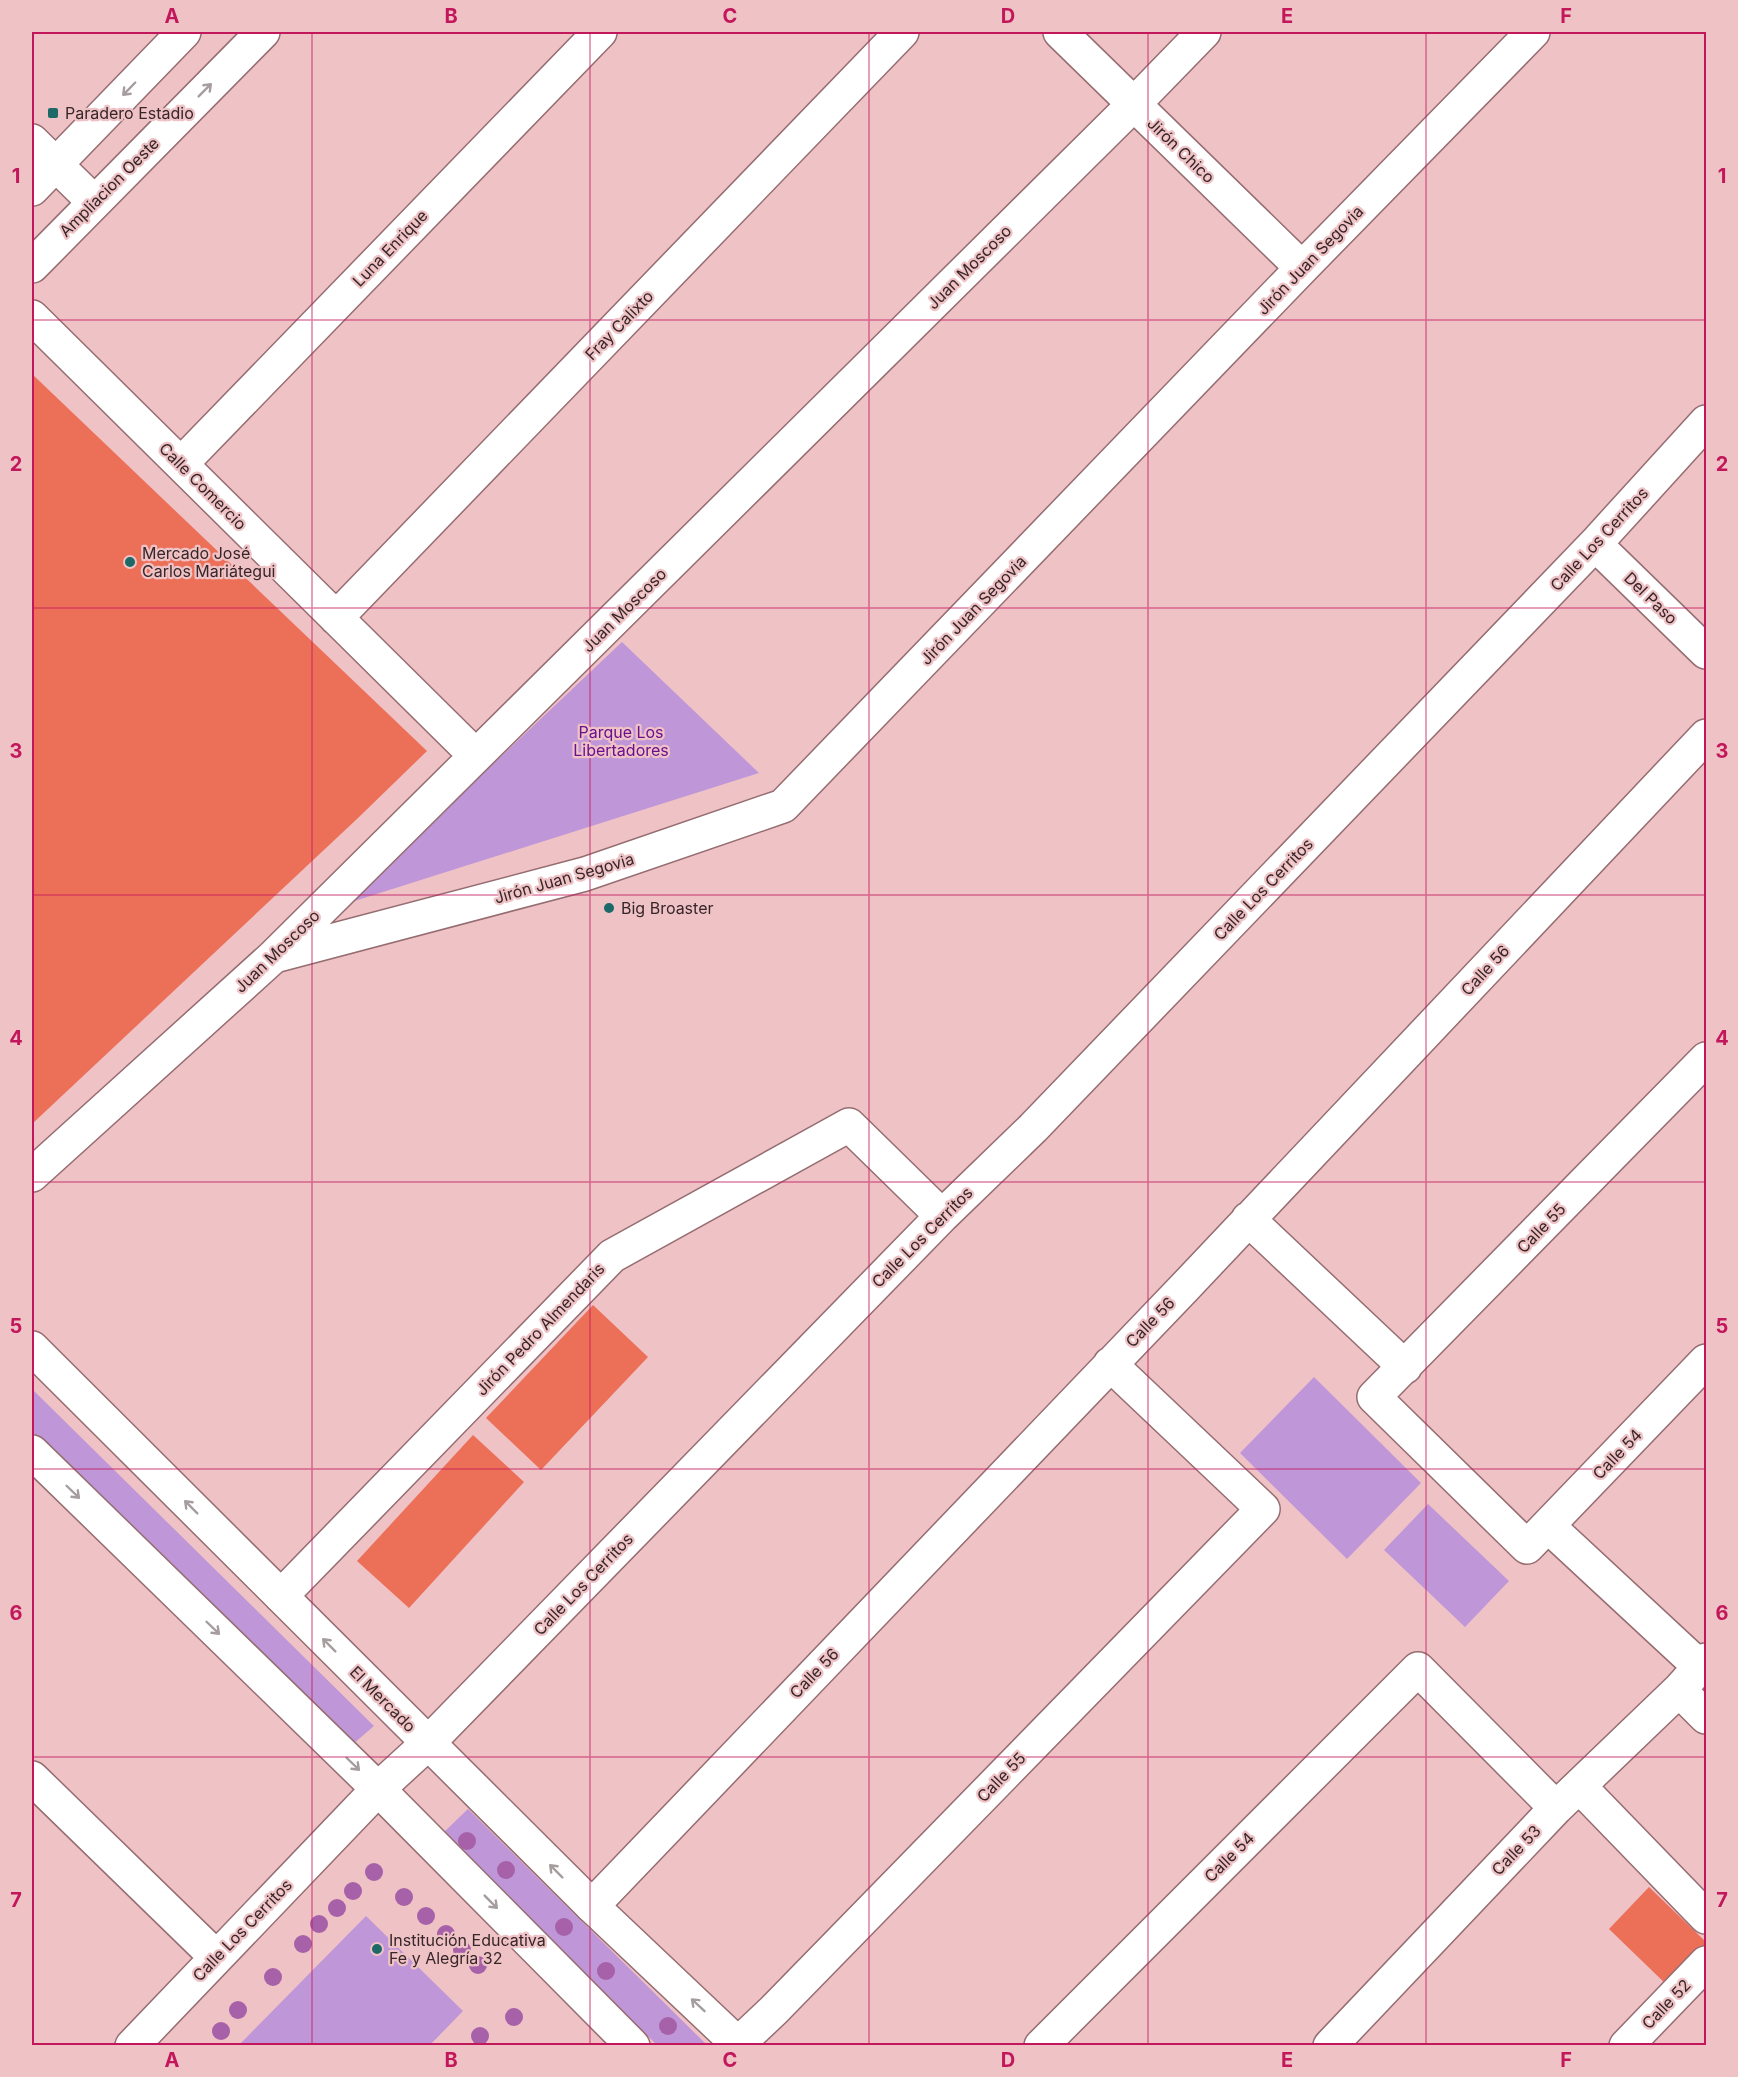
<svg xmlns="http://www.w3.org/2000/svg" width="1738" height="2077" viewBox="0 0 1738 2077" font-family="Inter,sans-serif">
<rect width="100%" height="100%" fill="#efc2c6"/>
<path fill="#bf96d7" d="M622,642L759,773L345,904Z
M1314,1377L1421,1483L1347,1559L1240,1453Z
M32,1389L374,1726L353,1744L32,1434Z
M1428,1504L1509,1581L1465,1627L1384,1550Z
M468,1809L707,2045H657L442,1834Z
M366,1916L463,2011L430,2045H239Z"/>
<path fill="#ec6f58" d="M32,374L427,751L358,818L32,1124Z
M593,1305L648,1357L541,1470L486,1418Z
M473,1435L524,1482L409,1608L357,1561Z
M1649,1887L1706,1942V1950L1670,1988L1609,1929Z"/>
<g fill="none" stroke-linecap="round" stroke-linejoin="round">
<defs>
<path id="street" d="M1060,32L1302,268
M32,141L94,202
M32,317L476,756
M181,464L600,32
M1595,544L1706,652
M336,618L902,32
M274,956L585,874L783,806L1302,268L1533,32
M1706,1059L1374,1397L1527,1547L1706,1361
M32,1175L273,957L1134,104L1204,32
M1248,1219L1405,1367
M1548,1526L1700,1667
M281,1596L612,1256L849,1125L942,1216
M1679,1690L1706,1717
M32,1778L216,1957
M1579,1786L1706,1917
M592,1906L1185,1287L1706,736
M738,2044L774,2010L1263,1509L1110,1364
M132,2046L378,1789L427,1744L942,1216L1033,1128L1595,544L1706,422
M1041,2046L1418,1669L1556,1808
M1330,2046L1556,1808L1679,1690L1706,1660
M1626,2046L1706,1963"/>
<path id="secondary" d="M32,189L184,32
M32,266L263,32
M32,1348L592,1906L740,2046
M32,1452L378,1789L633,2046"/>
</defs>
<use href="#street" stroke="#956d71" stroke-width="36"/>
<use href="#secondary" stroke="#956d71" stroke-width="36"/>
<use href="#street" stroke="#fff" stroke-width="33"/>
<use href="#secondary" stroke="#fff" stroke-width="33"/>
</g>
<g fill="#a661a8">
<circle cx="467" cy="1841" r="9"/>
<circle cx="506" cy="1870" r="9"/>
<circle cx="374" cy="1872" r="9"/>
<circle cx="353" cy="1891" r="9"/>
<circle cx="404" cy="1897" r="9"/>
<circle cx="337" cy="1908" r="9"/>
<circle cx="426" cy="1916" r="9"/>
<circle cx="319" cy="1924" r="9"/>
<circle cx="564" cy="1927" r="9"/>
<circle cx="446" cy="1934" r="9"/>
<circle cx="303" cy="1944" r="9"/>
<circle cx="462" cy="1950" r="9"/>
<circle cx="478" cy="1965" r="9"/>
<circle cx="606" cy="1971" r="9"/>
<circle cx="273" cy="1977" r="9"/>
<circle cx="238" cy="2010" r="9"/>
<circle cx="514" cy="2017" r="9"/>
<circle cx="668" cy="2026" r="9"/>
<circle cx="221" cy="2031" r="9"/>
<circle cx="480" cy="2036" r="9"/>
</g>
<defs><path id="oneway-shaft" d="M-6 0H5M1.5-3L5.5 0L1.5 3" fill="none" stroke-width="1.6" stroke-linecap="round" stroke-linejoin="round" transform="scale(1.5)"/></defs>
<g stroke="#a59d9e">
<use href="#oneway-shaft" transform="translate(129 89) rotate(134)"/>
<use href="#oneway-shaft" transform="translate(205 90) rotate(-45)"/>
<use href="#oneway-shaft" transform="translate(73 1492) rotate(44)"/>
<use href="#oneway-shaft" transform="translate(191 1507) rotate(-135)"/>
<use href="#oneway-shaft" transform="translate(213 1628) rotate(44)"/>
<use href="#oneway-shaft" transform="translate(329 1645) rotate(-135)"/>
<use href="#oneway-shaft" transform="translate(353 1764) rotate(44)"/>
<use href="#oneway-shaft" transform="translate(556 1871) rotate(-135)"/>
<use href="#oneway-shaft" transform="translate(491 1902) rotate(45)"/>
<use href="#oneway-shaft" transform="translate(698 2005) rotate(-137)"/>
</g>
<path fill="none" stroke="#c2185b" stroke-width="1.5" stroke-opacity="0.55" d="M312,32V2046M590,32V2046M869,32V2046M1148,32V2046M1426,32V2046M32,320H1706M32,608H1706M32,895H1706M32,1182H1706M32,1469H1706M32,1757H1706"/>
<g fill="#1c6967" stroke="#efc2c6" stroke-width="2">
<rect x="47" y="107" width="12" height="12" rx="3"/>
<circle cx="130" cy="562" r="6"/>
<circle cx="609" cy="908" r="6"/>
<circle cx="377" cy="1949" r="6"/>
</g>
<g text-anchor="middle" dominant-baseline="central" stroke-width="4.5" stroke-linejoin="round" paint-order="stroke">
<g font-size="16" fill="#372627" stroke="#efc2c6" text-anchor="start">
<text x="65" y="113">Paradero Estadio</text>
<text x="142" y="553">Mercado José<tspan x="142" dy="18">Carlos Mariátegui</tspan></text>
<text x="621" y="908">Big Broaster</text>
<text x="389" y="1940">Institución Educativa<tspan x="389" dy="18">Fe y Alegría 32</tspan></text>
</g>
<g font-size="16" fill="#372627" stroke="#efc2c6">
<text transform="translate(1181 150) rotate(44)">Jirón Chico</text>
<text transform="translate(109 187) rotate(-45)">Ampliacion Oeste</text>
<text transform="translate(390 248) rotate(-46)">Luna Enrique</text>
<text transform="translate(1310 260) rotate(-46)">Jirón Juan Segovia</text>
<text transform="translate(969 267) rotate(-45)">Juan Moscoso</text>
<text transform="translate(619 325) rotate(-46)">Fray Calixto</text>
<text transform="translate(203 486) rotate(45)">Calle Comercio</text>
<text transform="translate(1599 539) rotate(-47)">Calle Los Cerritos</text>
<text transform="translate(1651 598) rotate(44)">Del Paso</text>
<text transform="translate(624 610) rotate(-45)">Juan Moscoso</text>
<text transform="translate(973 610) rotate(-46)">Jirón Juan Segovia</text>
<text transform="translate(564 878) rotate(-16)">Jirón Juan Segovia</text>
<text transform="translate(1263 889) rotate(-46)">Calle Los Cerritos</text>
<text transform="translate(277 951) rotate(-44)">Juan Moscoso</text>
<text transform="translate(1485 970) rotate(-47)">Calle 56</text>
<text transform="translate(1541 1228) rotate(-46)">Calle 55</text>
<text transform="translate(922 1237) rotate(-45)">Calle Los Cerritos</text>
<text transform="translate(1150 1322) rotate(-46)">Calle 56</text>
<text transform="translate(540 1329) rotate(-46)">Jirón Pedro Almendaris</text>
<text transform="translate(1617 1454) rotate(-46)">Calle 54</text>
<text transform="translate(583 1584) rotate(-46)">Calle Los Cerritos</text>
<text transform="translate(814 1673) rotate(-46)">Calle 56</text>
<text transform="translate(383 1699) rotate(45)">El Mercado</text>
<text transform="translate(1001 1777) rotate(-46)">Calle 55</text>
<text transform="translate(1516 1850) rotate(-46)">Calle 53</text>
<text transform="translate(1229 1857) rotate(-45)">Calle 54</text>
<text transform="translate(242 1930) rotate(-46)">Calle Los Cerritos</text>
<text transform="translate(1666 2004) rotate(-46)">Calle 52</text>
</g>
<g font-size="16" fill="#6a118f" stroke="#efc2c6">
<text x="621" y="732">Parque Los<tspan x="621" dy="18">Libertadores</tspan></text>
</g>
</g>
<rect width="1738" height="2077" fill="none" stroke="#efc2c6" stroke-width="66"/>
<rect x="33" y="33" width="1672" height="2011" fill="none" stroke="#c2185b" stroke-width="2"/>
<g font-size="20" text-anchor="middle" font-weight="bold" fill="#c2185b">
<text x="172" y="23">A</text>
<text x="451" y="23">B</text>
<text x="730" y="23">C</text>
<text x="1008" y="23">D</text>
<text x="1287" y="23">E</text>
<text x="1566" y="23">F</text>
<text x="16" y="183">1</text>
<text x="1722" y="183">1</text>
<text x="16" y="471">2</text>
<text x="1722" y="471">2</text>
<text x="16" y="758">3</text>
<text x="1722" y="758">3</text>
<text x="16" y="1045">4</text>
<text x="1722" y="1045">4</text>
<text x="16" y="1333">5</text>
<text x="1722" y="1333">5</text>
<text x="16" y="1620">6</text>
<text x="1722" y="1620">6</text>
<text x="16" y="1907">7</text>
<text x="1722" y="1907">7</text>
<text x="172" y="2067">A</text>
<text x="451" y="2067">B</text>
<text x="730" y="2067">C</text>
<text x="1008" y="2067">D</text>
<text x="1287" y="2067">E</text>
<text x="1566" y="2067">F</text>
</g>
</svg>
